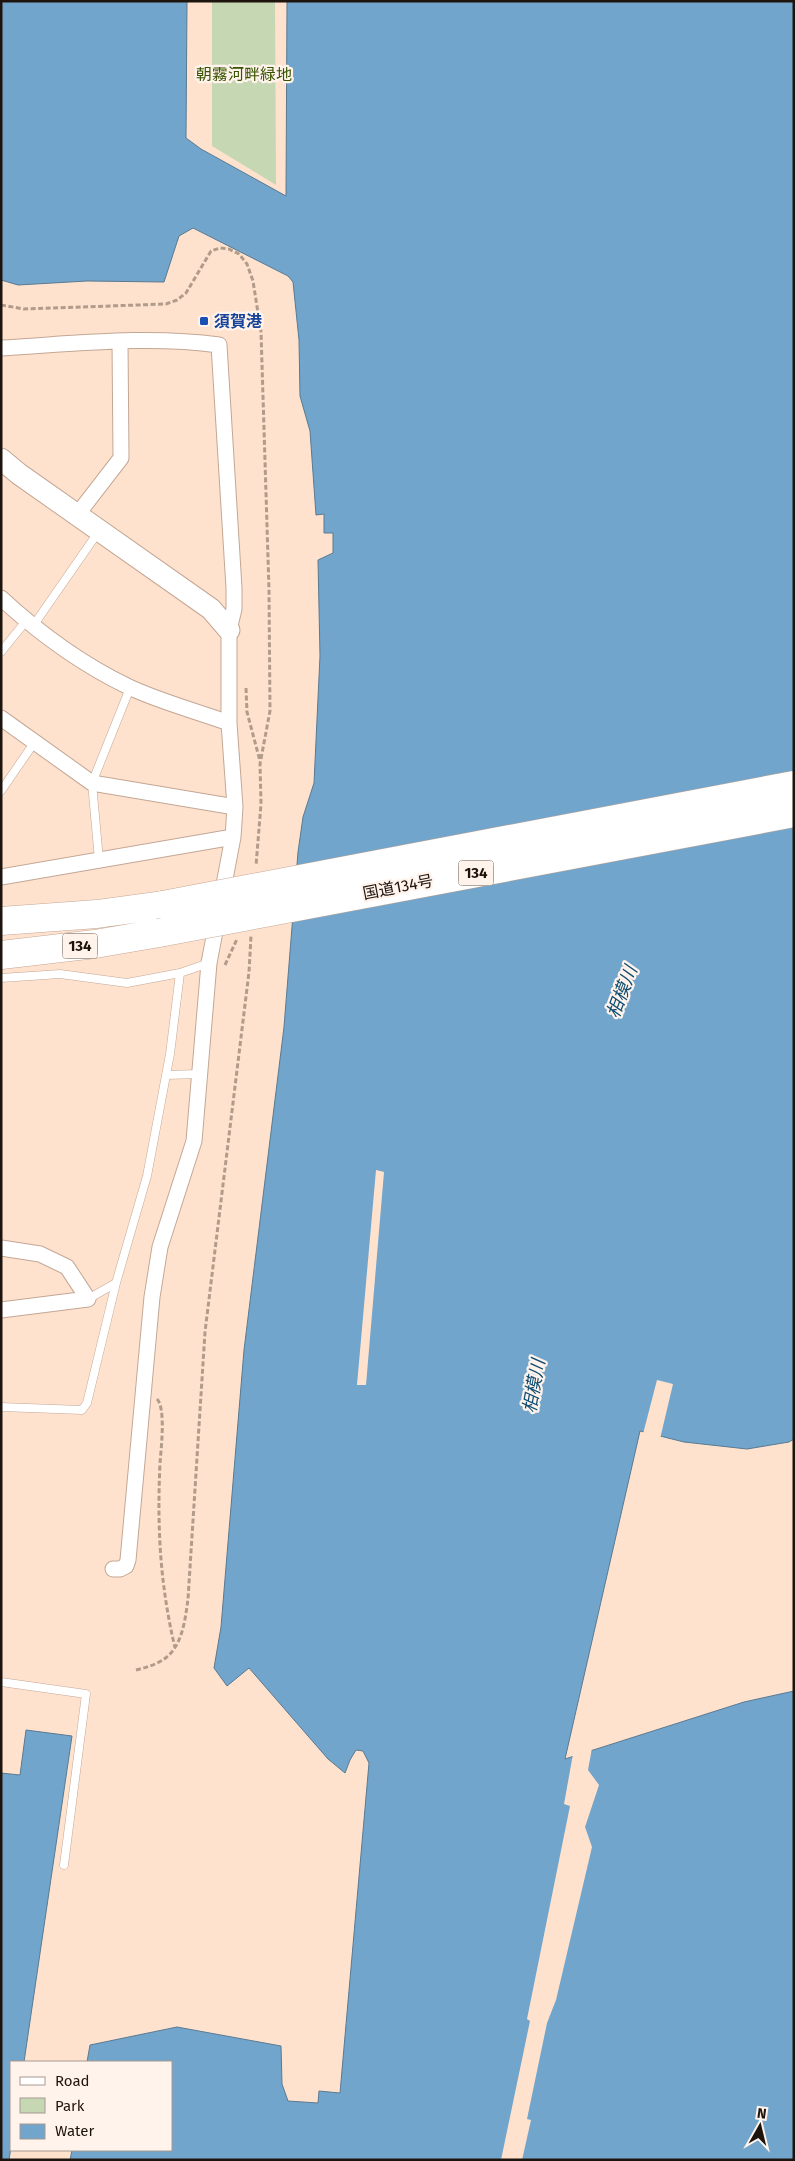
<svg xmlns="http://www.w3.org/2000/svg" width="795" height="2161" viewBox="0 0 795 2161" font-family="'Fira Sans','Noto Sans JP',sans-serif">
<rect width="100%" height="100%" fill="#ffe2ce"/>
<path fill="#c6d8b3" d="M212,1H275L276,185L212,146Z"/>
<path fill="#72a5cb" stroke="#597a92" d="M1,1H187L186,138L201,149L286,196L287,1H794V1439L789,1442L747,1449L684,1442L640,1431L565,1759L744,1702L794,1691V2160H70L72,2150H171V2062H87L90,2045L177,2027L281,2046L282,2084L288,2101L318,2103L319,2091L340,2093L369,1763L363,1751L356,1750L350,1760L345,1773L328,1759L249,1668L227,1686L214,1668L221,1627L244,1350L284,1027L298,852L303,817L314,783L320,656L318,560L333,553V533H324V514L316,515L310,431L300,396L299,340L293,282L288,276L193,228L179,236L164,282L87,281L18,285L1,280Z
M26,1730L72,1736L24,2062H11V2147L9,2160H1V1773L20,1775Z"/>
<path fill="#ffe2ce" d="M376,1170L384,1172L366,1385H357Z
M657,1380L673,1384L660,1439L643,1434Z
M592,1748L588,1770L599,1785L585,1827L592,1847L556,2000L547,2023L527,2119L531,2120L522,2160H501L530,2021L527,2019L570,1806L564,1804L573,1754Z"/>
<g fill="none" stroke-linecap="round" stroke-linejoin="round">
<defs>
<path id="lane" d="M33,626L99,531
M1,652L26,621
M1,791L34,743
M99,860L92,783L130,688
M1,978L60,974L127,983L180,973L209,963
M166,1075L200,1074
M88,1299L116,1283
M1,1407L82,1410L87,1403L116,1283L147,1176L170,1054L180,973
M1,1682L86,1694L64,1865"/>
<path id="street" d="M1,348C73,344 147,335 219,345L234,588V609L229,630V723L235,807L233,837L209,963L194,1141L160,1247L152,1297L128,1560L126,1566L120,1569H113
M77,515L121,458L120,342
M1,598C40,634 81,664 129,687C161,702 196,711 229,723
M1,718L92,783L235,807
M1,877L233,837
M1,1248L40,1254L67,1267L88,1299L1,1310"/>
<path id="secondary" d="M1,459L19,474L211,609L229,630"/>
<path id="highway" d="M1,921L97,914L163,905
M1,955L95,944L159,933"/>
</defs>
<use href="#lane" stroke="#c3a795" stroke-width="9"/>
<use href="#street" stroke="#c3a795" stroke-width="17"/>
<use href="#secondary" stroke="#c3a795" stroke-width="23"/>
<use href="#highway" stroke="#c3a795" stroke-width="29"/>
<path stroke="#b19b8b" stroke-width="3" stroke-dasharray="5 2.5" stroke-linecap="butt" d="M1,305L24,309L166,304L177,300L186,293L211,251L220,248L229,249L239,254L247,264L253,281L261,332L269,590L270,711L260,764L261,804L256,866
M246,688L247,712L260,761
M225,965L237,939
M157,1399C166,1408 161,1450 160,1463C157,1528 160,1584 175,1648
M136,1670C144,1668 152,1666 159,1662C182,1651 185,1621 188,1599L205,1332L249,972L251,936"/>
<use href="#lane" stroke="#fff" stroke-width="8"/>
<use href="#street" stroke="#fff" stroke-width="15"/>
<use href="#secondary" stroke="#fff" stroke-width="21"/>
<use href="#highway" stroke="#fff" stroke-width="28"/>
<defs>
<path id="highway-bridge" d="M163,905L794,785
M159,933L794,813"/>
</defs>
<use href="#highway-bridge" stroke="#c3a795" stroke-width="29" stroke-linecap="butt"/>
<use href="#highway-bridge" stroke="#fff" stroke-width="28"/>
</g>
<rect fill="#1a4fb4" stroke="#fff3eb" stroke-width="2" x="199" y="316" width="10" height="10" rx="2.5"/>
<g text-anchor="middle" dominant-baseline="central" stroke-width="4.5" stroke-linejoin="round" paint-order="stroke">
<g fill="#fff3eb" stroke="#625750" stroke-width="1">
<rect x="458.5" y="860.5" width="35" height="25" rx="4"/>
<rect x="62.5" y="933.5" width="35" height="25" rx="4"/>
</g>
<g font-size="15" font-weight="bold" fill="#1e140e">
<text x="476" y="873">134</text>
<text x="80" y="946">134</text>
</g>
<g font-size="16" fill="#365300" stroke="#fff3eb">
<text x="244" y="74">朝霧河畔緑地</text>
</g>
<g font-size="16" font-weight="bold" fill="#164399" stroke="#fff3eb" text-anchor="start">
<text x="214" y="321">須賀港</text>
</g>
<g font-size="16" fill="#1e140e" stroke="#fff3eb">
<text transform="translate(398 887) rotate(-11)">国道134号</text>
</g>
<g font-size="18" font-style="italic" fill="#0e4d72" stroke="#fff3eb">
<text transform="translate(622 992) rotate(-69)">相模川</text>
<text transform="translate(534 1386) rotate(-80)">相模川</text>
</g>
</g>
<rect width="795" height="2161" fill="none" stroke="#1e140e" stroke-width="5"/>
<rect x="10" y="2061" width="162" height="90" fill="#fff3eb" stroke="#a59a93"/>
<rect x="20" y="2077" width="25" height="8" fill="#ffffff" stroke="#a59a93"/>
<text x="55" y="2086" font-size="15" fill="#1e140e">Road</text>
<rect x="20" y="2098" width="25" height="15" fill="#c6d8b3" stroke="#a59a93"/>
<text x="55" y="2111" font-size="15" fill="#1e140e">Park</text>
<rect x="20" y="2124" width="25" height="15" fill="#72a5cb" stroke="#a59a93"/>
<text x="55" y="2136" font-size="15" fill="#1e140e">Water</text>
<g transform="translate(760 2126) rotate(8)" stroke="#fff3eb" stroke-width="4" paint-order="stroke">
<path d="M0-4L9 19L0 12L-9 19Z" fill="#1e140e"/>
<text y="-8" font-size="14" font-weight="bold" text-anchor="middle" fill="#1e140e">N</text>
</g>
</svg>
